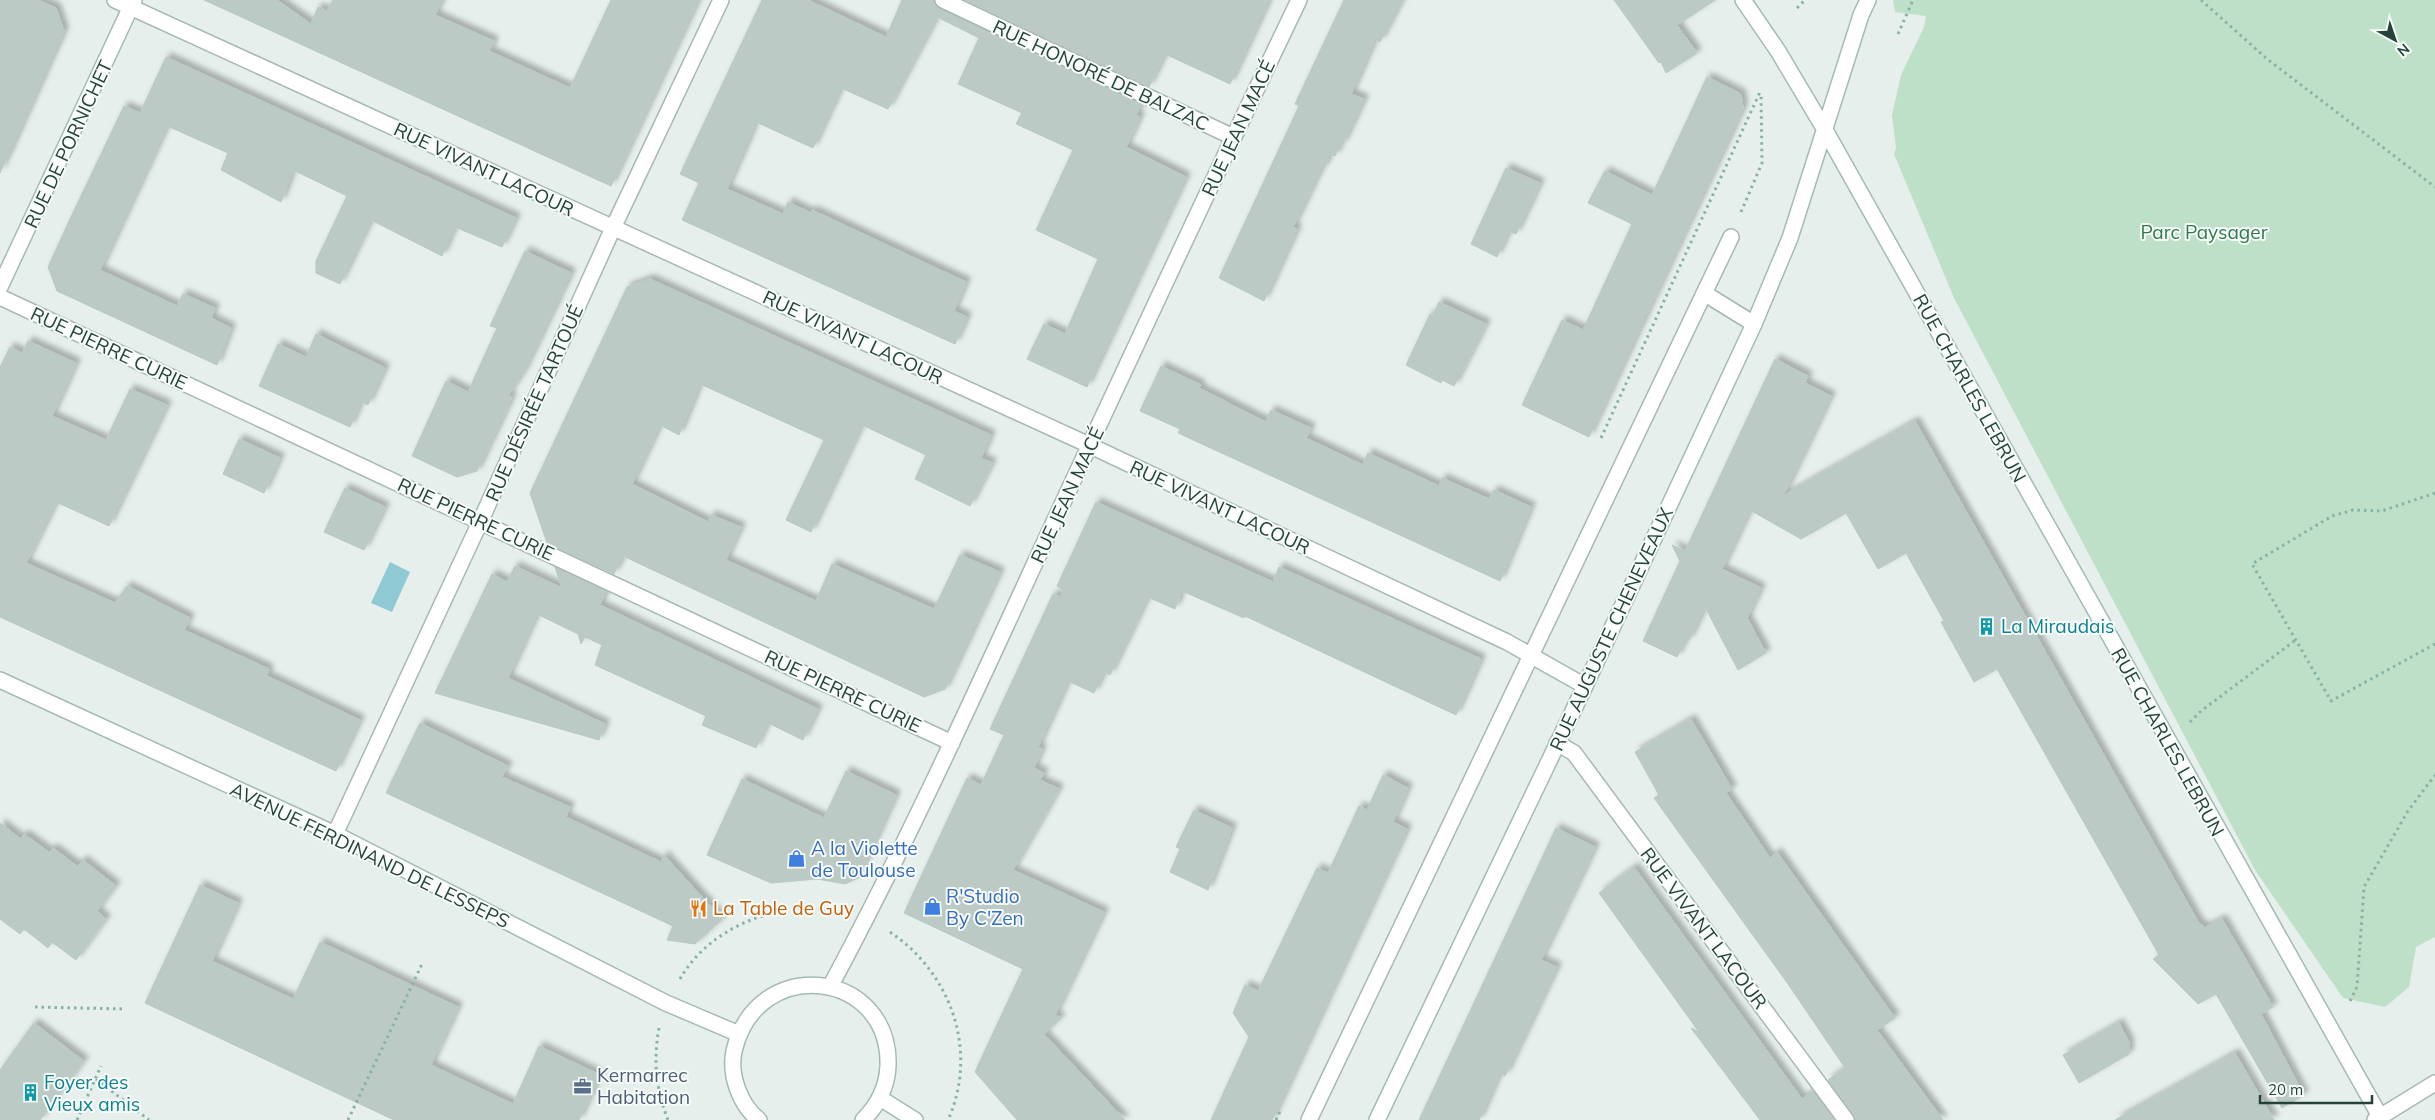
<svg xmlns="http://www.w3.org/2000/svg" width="2435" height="1120" viewBox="0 0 2435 1120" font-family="Mulish,sans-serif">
<defs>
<filter id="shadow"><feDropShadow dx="4.5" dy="-4.5" stdDeviation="2.5" flood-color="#0004"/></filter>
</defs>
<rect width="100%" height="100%" fill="#e6efeb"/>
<path fill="#bfe0c8" d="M1893,0H2435V937L2416,947L2409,987L2385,1007L2343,998L2255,870L1954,298L1894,154L1896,148L1892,115L1901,75L1924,27L1926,16L1895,12Z"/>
<path fill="#8ec9d4" d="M390,562L410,572L392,612L371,603Z"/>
<path fill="#bbcac4" stroke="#b8c9c2" filter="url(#shadow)" d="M0,0H38L56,8L64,31L0,173Z
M204,0H277L311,24L318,7L327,11L333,0H442L435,15L494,41L489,51L570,88L611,0H698L611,186Z
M762,0H808L886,37L902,0H934L939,8L1141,104L1136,115L1140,117L1126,147L1186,177L1087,387L1027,359L1044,324L1065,334L1098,259L1036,230L1073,150L1016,124L1022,113L958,84L979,38L937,17L888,109L841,88L813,148L756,122L727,189L783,214L788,202L811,213L812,210L966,282L954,311L967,317L955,344L682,220L699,183L680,174Z
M965,0H1269L1230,84L1165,54L1149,87Z
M1344,0H1402L1380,42L1375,39L1351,94L1364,99L1343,144L1341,143L1335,156L1330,154L1324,168L1322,167L1293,227L1297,229L1264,301L1219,278L1299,106L1295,104Z
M1614,0H1715L1677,25L1697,53L1666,73L1661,62L1659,63Z
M166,57L516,218L502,247L455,227L442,256L371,220L340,284L316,273V261L347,196L293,170L281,202L221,170L228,153L167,126L100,270L177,306L183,294L215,308L211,318L231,328L217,365L57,291L48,267L70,219L124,106L140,113Z
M1707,77L1741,94L1743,108L1589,437L1522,405L1562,320L1583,330L1632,224L1588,203L1605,171L1652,195Z
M1506,168L1540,183L1516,234L1509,231L1497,257L1471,244Z
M525,251L571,273L524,371L508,396L512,397L477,471L457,477L412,456L446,381L468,392L497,328L490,326Z
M650,279L991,435L981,458L992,463L970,506L915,479L926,455L862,425L811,532L786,520L824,440L700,384L679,435L660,425L632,484L708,522L711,515L741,527L726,560L816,601L832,564L934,609L960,555L1000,572L945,689L924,697L623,556L614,574L547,543L530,493L627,287Z
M1439,302L1486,324L1454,386L1442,380L1441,383L1406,365L1430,314L1433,316Z
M316,334L385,368L368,405L361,402L350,427L259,386L278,344L306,357Z
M28,341L76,363L52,416L106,440L130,389L167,405L109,526L56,502L26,563L115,603L127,586L190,618L184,630L269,669L267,676L360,720L336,771L0,617V367L10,347L22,353Z
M1775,359L1808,376L1805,383L1831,396L1783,496L1915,421L2200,925L2202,924L2204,928L2222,919L2246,960L2273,1007L2261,1014L2304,1095L2282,1108L2216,994L2198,1004L2153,959L2159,955L1997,669L1974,682L1941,622L1944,621L1906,553L1878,569L1846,513L1801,539L1750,510L1722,569L1761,588L1747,618L1766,653L1738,670L1705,607L1689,640L1686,639L1677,657L1643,641L1680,561L1672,545L1685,551Z
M1161,366L1201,385L1199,388L1266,422L1271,410L1311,428L1306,438L1363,465L1368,453L1439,486L1442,478L1489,499L1494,490L1531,507L1500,581L1178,433L1180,429L1140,411Z
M239,439L280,458L264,493L223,474Z
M345,488L385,507L364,550L324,532Z
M1096,502L1273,582L1279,567L1481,659L1456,715L1245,616L1244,618L1182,591L1175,609L1148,597L1110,675L1104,672L1094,693L1068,681L1038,747L1042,749L1034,768L1044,773L1040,780L1059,789L1013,870L1104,912L1055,1015L1061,1018L1044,1034L1125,1120H1017L975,1072L1023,969L904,913L967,778L981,785L1004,735L990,729L1053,594L1060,597L1064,591L1057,586Z
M515,566L562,588L555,567L606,591L600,605L818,709L803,740L768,723L756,748L702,725L706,716L595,665L602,645L585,637L581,644L578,634L537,614L508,678L605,724L599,740L435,693L492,574L507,582Z
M1691,719L1732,789L1726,793L1770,858L1777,852L1895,1018L1877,1030L1943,1120H1855L1828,1080L1845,1068L1788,984L1654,798L1659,795L1635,752Z
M420,723L508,766L502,777L570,807L566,817L661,862L664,855L722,919L695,944L667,940L673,926L386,793Z
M846,771L896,795L858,878L845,884L817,879L771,883L707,855L742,779L824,818Z
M1383,775L1408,788L1393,822L1407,829L1272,1120H1211L1249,1037L1233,1013L1245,985L1258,991L1317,868L1328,873L1359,806L1367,810Z
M1194,810L1232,828L1208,890L1170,872L1180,849L1176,847Z
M0,823L21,839L24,834L49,852L53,848L77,866L83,860L116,886L97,911L106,919L76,960L52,942L48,948L24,929L20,934L0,919Z
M1556,828L1595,847L1541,960L1557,967L1505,1076L1500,1073L1479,1120H1419Z
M1634,867L1802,1099L1813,1091L1834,1120H1760L1691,1028L1699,1032L1599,893Z
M200,885L238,903L212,961L293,999L320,942L458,1007L431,1065L513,1104L539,1046L600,1075L579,1120H394L145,1003Z
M34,1023L84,1061L40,1120H0V1070Z
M2119,1023L2129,1042V1054L2079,1083L2063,1055Z
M2235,1053L2274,1120H2115Z"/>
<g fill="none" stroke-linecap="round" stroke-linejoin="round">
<defs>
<path id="lane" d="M1704,293L1754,324
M1309,1120L1731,237"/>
<path id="street" d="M115,0L1076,439L1507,642L1585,686
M943,0L1233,137
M0,297L952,743
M1557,743L1574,753L1846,1120
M335,834L481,520L613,228L721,0
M830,987C906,845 973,698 1040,552C1126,367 1211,183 1299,0
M2375,1120L2435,1083"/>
<path id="secondary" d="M1743,0L1778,51L1825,130L2382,1120
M0,287L134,0
M0,680L335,834L666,1003L739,1034
M880,1098L915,1120
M759,1120C740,1105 729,1075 734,1051C757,953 891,970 888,1066C887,1087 877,1106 863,1120
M1377,1120L1585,686L1754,324L1790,238L1861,15L1868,0"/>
</defs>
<use href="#lane" stroke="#a8b8b2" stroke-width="18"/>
<use href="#street" stroke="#a8b8b2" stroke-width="18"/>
<use href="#secondary" stroke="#a4bbb3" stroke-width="18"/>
<path stroke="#86b3a5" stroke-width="3" stroke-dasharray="2.5 4" stroke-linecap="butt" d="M2201,0L2267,59L2435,187
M1797,8L1805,0
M1898,34L1913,0
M1741,212L1762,163L1761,93
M1601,438L1761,90
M2435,493L2382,511L2353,510L2332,516L2252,564L2331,701L2435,644
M2190,722L2201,711L2297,639
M890,932C951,973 979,1051 948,1120
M680,979C710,926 781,899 838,912
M2350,1001L2357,987L2364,887L2408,811L2435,775
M35,1007L126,1009
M659,1028C653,1061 656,1089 668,1120
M96,1079L149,1120
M77,1120L101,1066
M348,1120L423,962
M1276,1120L1281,1109"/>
<use href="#lane" stroke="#fff" stroke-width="15"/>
<use href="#street" stroke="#fff" stroke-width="15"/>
<use href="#secondary" stroke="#fff" stroke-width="15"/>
</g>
<defs>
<symbol id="building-bare" viewBox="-9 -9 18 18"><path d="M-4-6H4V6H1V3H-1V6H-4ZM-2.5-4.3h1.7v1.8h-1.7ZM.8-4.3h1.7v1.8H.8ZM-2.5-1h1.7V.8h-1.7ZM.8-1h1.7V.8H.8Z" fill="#0f9aa8" stroke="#f7fbf9" stroke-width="2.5" paint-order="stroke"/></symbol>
<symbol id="shop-bare" viewBox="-9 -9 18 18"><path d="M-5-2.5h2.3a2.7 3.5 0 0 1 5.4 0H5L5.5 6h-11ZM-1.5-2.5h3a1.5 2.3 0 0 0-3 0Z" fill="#3f7fe0" stroke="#f7fbf9" stroke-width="2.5" paint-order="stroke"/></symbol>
<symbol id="restaurant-bare" viewBox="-9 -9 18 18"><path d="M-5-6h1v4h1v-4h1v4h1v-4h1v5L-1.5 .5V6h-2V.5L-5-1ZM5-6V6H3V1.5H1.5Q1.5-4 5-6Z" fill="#e8710a" stroke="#f7fbf9" stroke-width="2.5" paint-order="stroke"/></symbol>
<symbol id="office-bare" viewBox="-9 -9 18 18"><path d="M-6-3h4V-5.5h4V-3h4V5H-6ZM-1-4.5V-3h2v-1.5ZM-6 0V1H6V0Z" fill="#5c6f8a" stroke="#f7fbf9" stroke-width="2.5" paint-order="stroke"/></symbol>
</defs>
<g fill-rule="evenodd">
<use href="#building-bare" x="1974" y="614" width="25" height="25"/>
<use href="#shop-bare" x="784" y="846" width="25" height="25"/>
<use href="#shop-bare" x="920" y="894" width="25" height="25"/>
<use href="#restaurant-bare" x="686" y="896" width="25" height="25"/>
<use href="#office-bare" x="570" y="1074" width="25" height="25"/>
<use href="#building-bare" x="18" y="1080" width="25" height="25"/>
</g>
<g text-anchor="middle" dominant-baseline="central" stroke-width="4" stroke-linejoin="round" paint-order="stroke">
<g font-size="19" fill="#24423a" stroke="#f7fbf9">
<text transform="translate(1101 75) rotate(25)">RUE HONORÉ DE BALZAC</text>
<text transform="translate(1238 128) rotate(-65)">RUE JEAN MACÉ</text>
<text transform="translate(68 144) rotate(-65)">RUE DE PORNICHET</text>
<text transform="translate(484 169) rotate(25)">RUE VIVANT LACOUR</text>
<text transform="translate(853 337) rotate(25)">RUE VIVANT LACOUR</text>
<text transform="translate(109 348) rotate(25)">RUE PIERRE CURIE</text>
<text transform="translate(1970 388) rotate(61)">RUE CHARLES LEBRUN</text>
<text transform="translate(534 403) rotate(-66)">RUE DÉSIRÉE TARTOUÉ</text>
<text transform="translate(1067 495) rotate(-65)">RUE JEAN MACÉ</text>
<text transform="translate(1220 507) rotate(25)">RUE VIVANT LACOUR</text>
<text transform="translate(476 519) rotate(25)">RUE PIERRE CURIE</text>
<text transform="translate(1611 629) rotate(-65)">RUE AUGUSTE CHENEVEAUX</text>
<text transform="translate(843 691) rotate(25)">RUE PIERRE CURIE</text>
<text transform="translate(2168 742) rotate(61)">RUE CHARLES LEBRUN</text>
<text transform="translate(370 855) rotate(26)">AVENUE FERDINAND DE LESSEPS</text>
<text transform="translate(1704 928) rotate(53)">RUE VIVANT LACOUR</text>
</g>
<g font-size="19" fill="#2d7a4b" stroke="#f7fbf9">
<text x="2204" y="232">Parc Paysager</text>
</g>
<g font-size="19" fill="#0d838f" stroke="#f7fbf9" text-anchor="start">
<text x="2001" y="626">La Miraudais</text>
<text x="44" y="1082">Foyer des<tspan x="44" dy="22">Vieux amis</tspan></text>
</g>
<g font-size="19" fill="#366cbe" stroke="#f7fbf9" text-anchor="start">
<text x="811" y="848">A la Violette<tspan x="811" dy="22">de Toulouse</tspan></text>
<text x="946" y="896">R'Studio<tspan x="946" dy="22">By C'Zen</tspan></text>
</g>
<g font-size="19" fill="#c56008" stroke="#f7fbf9" text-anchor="start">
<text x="713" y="908">La Table de Guy</text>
</g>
<g font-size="19" fill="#4e5e75" stroke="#f7fbf9" text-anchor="start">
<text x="597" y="1075">Kermarrec<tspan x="597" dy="22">Habitation</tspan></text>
</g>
</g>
<g transform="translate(2395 40) rotate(140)" stroke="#f7fbf9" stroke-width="4" paint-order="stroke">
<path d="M0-4L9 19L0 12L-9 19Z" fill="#24423a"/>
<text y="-8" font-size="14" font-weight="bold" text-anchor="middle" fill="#24423a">N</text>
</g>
<path d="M2260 1095v8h112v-8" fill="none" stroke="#24423a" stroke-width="2.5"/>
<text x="2268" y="1095" font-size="15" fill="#24423a" stroke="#f7fbf9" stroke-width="4" paint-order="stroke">20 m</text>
</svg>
